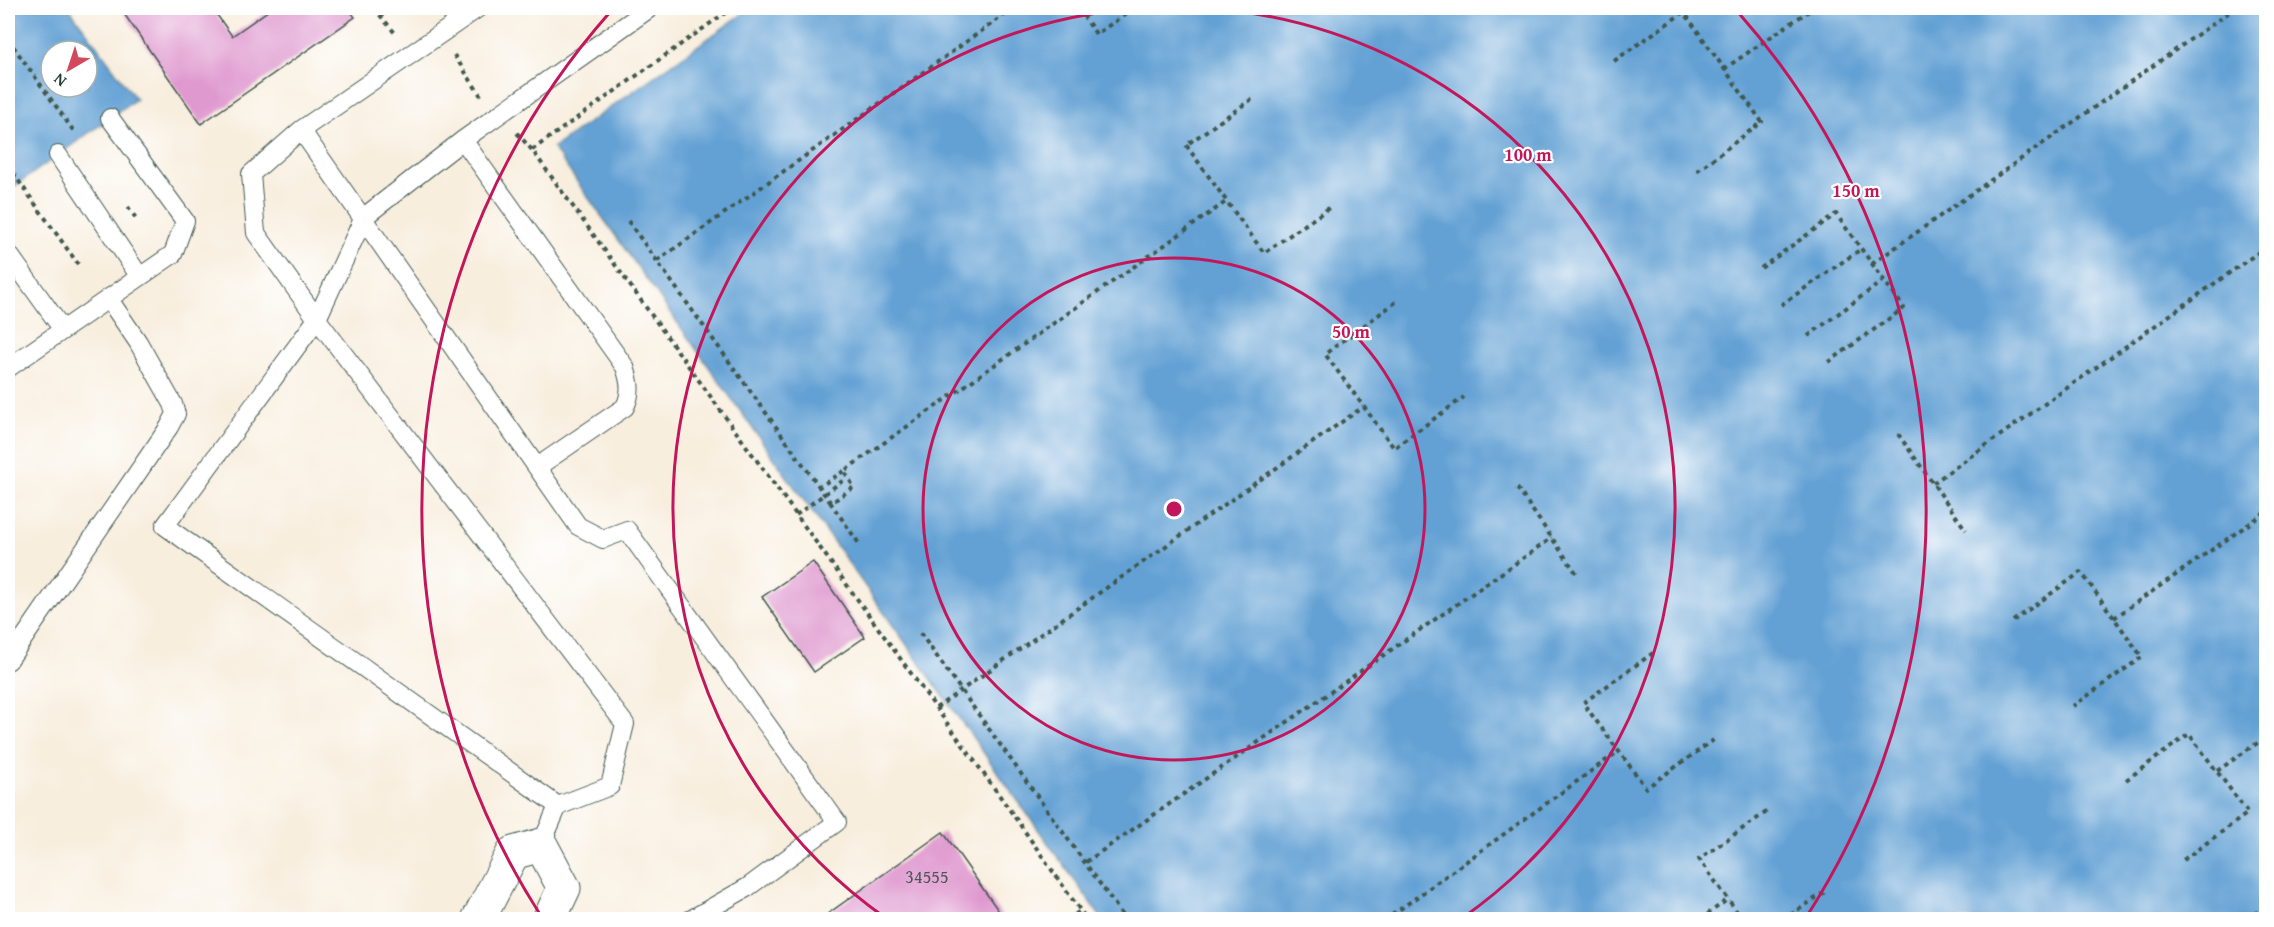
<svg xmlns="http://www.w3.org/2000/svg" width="2274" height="927" viewBox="0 0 2274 927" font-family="'Gentium Book Plus',serif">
<rect width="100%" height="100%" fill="#fff"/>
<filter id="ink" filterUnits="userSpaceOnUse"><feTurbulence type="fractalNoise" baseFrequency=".0167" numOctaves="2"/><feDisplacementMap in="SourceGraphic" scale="12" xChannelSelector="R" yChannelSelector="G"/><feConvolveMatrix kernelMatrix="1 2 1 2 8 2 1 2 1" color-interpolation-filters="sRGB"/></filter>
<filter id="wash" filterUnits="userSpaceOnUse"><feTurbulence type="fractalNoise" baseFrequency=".008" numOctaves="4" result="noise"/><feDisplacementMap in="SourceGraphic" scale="24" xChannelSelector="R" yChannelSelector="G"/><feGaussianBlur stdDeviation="1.35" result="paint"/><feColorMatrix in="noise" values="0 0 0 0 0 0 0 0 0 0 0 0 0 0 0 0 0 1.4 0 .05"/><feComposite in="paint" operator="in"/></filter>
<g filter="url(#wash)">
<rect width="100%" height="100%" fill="#f8eede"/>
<path fill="#63a1d4" stroke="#416f84" stroke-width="1.5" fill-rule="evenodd" d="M8,8H69L136,99L8,191ZM51,51H87V87H51Z
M751,8H2266V919H1102L553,148Z"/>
<g id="blocks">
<path fill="#df99cf" d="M120,8H212L232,36L272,8H348L355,17L201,124Z
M813,562L865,637L814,672L762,597Z
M943,832L1005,920H819Z"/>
</g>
</g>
<g filter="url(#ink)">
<use href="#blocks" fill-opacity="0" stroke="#40584e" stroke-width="1.5"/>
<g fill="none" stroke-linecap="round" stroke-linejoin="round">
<defs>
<path id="lane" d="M478,8L301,130L251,174L256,233L317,319L625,724L610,786L558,806
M301,130L578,526L603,539L627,530L837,822L748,887L690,920
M463,140L625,367C630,382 632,392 625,407L537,467
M58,155L140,277
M8,253L63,330
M8,368L173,254L185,221L110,118
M8,661L169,427L176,414L173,404L138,342L108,298
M541,845L558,806L165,526L317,319L364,217L463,140L650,8"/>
<path id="secondary" d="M478,920L513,853L541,845L564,888L549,920"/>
</defs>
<use href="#lane" stroke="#40584e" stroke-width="20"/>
<use href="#secondary" stroke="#40584e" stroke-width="35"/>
<path stroke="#40584e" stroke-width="4" stroke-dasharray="4.5 4.5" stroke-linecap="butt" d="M374,8L395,33
M1078,8L1096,34L1135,8
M8,39L75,133
M454,55L481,96
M1614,61L1684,12L1762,122L1694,173
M1724,69L1813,8
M1252,99L1186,145L1264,253L1329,208
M517,133L532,150L1002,799L1087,920
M532,150L732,8
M8,166L78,264
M128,207L138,221
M628,221L820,488
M657,261L1014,8
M1872,264L2235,8
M1761,268L1836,214L1904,308L1829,362
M1396,302L1325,354L1394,448L1464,397
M1781,305L1861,249
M1808,336L1884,280
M1898,434L1966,530
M844,471L819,487L831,503L854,487L844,471L1227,201
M1933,483L2266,247
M1517,488L1577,574
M830,502L860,545
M796,515L845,479
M2114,618L2266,512
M2013,621L2081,572L2142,657L2073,706
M920,633L1126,920
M1653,653L1583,703L1646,788L1715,739
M936,708L1363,407
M2217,771L2266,737
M2126,780L2189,734L2248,813L2183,860
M1086,862L1552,538
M1068,920L1081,910
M1385,920L1619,751
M1700,920L1728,899
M1743,920L1699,859L1768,811
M1783,920L1825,892
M2247,920L2266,905"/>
<use href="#lane" stroke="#fff" stroke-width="18"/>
<use href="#secondary" stroke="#fff" stroke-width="33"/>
</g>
</g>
<g fill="none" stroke="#c2185b" stroke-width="3">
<circle cx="1174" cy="509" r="251"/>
<path d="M887 919A501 501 0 1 1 1461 919"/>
<path d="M543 919A752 752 0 0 1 611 11M1737 11A752 752 0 0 1 1805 919"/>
</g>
<g text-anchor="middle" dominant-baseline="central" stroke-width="4.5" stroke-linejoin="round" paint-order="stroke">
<g font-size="18" fill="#4f545b">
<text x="927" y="876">34555</text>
</g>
</g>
<circle cx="1174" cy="509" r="9" fill="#c2185b" stroke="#fff" stroke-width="3"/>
<g font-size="18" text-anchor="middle" font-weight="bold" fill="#c2185b" stroke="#fff" stroke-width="4.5" stroke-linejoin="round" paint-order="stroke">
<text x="1528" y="161">100 m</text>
<text x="1856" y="197">150 m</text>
<text x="1351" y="338">50 m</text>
</g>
<rect width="2274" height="927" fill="none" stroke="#fff" stroke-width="30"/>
<g transform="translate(69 69) rotate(219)"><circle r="28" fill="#ffffff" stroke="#a5b1ae" stroke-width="1.5"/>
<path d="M0-4.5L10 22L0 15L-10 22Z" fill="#d1495b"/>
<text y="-9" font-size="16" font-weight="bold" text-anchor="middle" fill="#1f3d34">N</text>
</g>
</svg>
